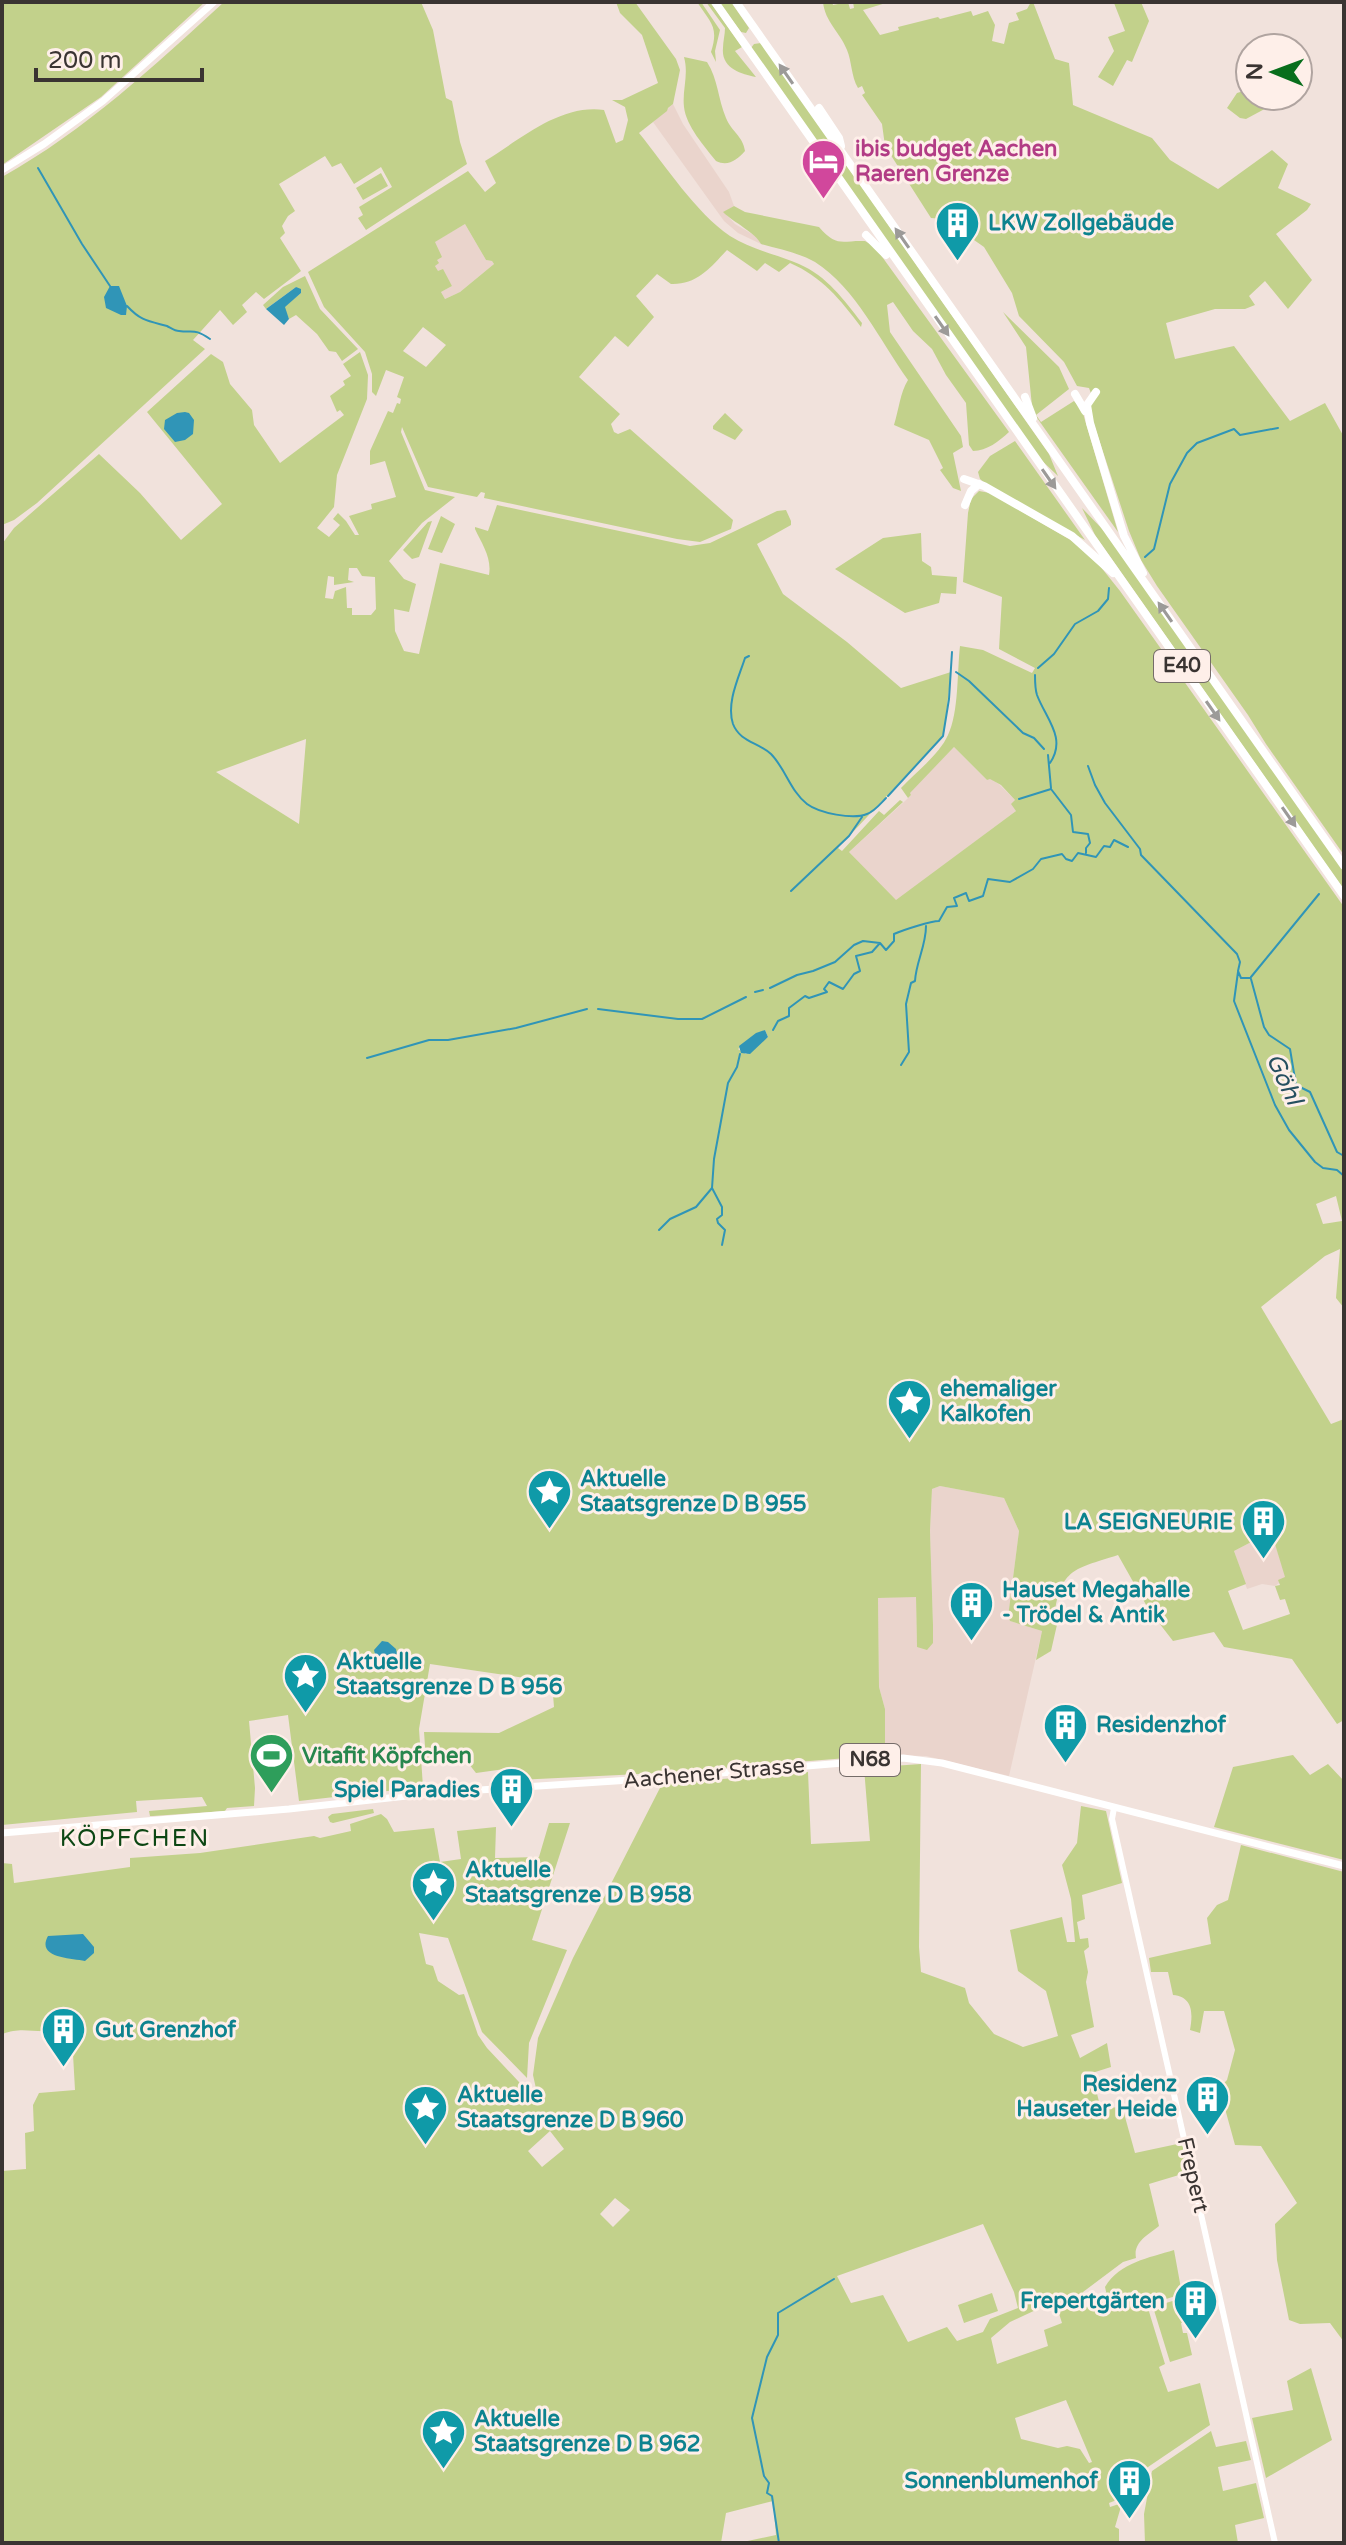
<svg xmlns="http://www.w3.org/2000/svg" width="1346" height="2545" viewBox="0 0 1346 2545" font-family="'Varela Round',sans-serif">
<rect width="100%" height="100%" fill="#f1e2dc"/>
<path fill="#ead4cc" d="M673,104L683,124L729,192L734,206L724,212L735,224L759,238L761,244L738,233L724,221L653,122Z
M465,224L486,260L492,261L494,264L460,292L445,299L441,292L452,286L442,270L438,272L435,266L437,260L434,242Z
M954,747L987,780L990,778L1000,785L1015,800L1016,811L896,901L849,852L905,801L911,795L909,793Z
M940,1486L1004,1498L1019,1531L1008,1617L1010,1621L1042,1631L1009,1776L926,1756L885,1755V1709L879,1687L878,1598L916,1596L917,1646L933,1625L930,1531L932,1489Z
M1259,1538L1274,1541L1286,1578L1275,1586L1262,1584L1247,1589L1234,1551Z"/>
<path fill="#c2d18b" fill-rule="evenodd" d="M2,2H205L101,97L2,165Z
M224,2H421L433,30L446,98L452,101L460,142L467,164L366,230L358,218L363,215L359,207L392,187L381,167L354,184L341,163L332,167L325,156L279,184L295,211L288,216L282,226L285,233L280,238L301,271L264,299L256,292L242,305L247,312L233,325L220,310L193,340L205,349L37,503L14,520L2,525V177C86,130 154,66 224,2Z
M616,2H635L676,59L680,70L673,104L668,108L667,111L639,133C666,166 695,212 730,236C752,250 776,254 799,264C827,276 844,300 862,323L861,327C840,299 822,277 790,263L779,272L765,263L757,271L727,250C711,267 697,285 671,284L657,274L636,296L654,317L628,347L615,336L579,377L620,414L611,424L614,432L618,434L630,429L733,520L731,529L700,542L677,539L484,498L485,493L481,492L477,497L428,487L402,427L401,432L425,490L455,497L422,523L389,561L404,579L416,584L409,612L394,609L395,631L404,651L419,654L440,563L489,575C492,558 482,544 475,529V527L488,531L497,505L690,546L710,543L777,511L786,510L791,521V525L757,544L783,594L847,642L901,688L951,672L944,732L940,739L838,848L842,851L879,811L884,815L900,800L903,802L849,852L896,900L1016,811L1011,804L1015,800L1001,785L990,779L987,780L954,747L910,793L911,795L908,798L901,788C916,772 939,755 948,735C959,712 957,672 960,646L983,650L1032,673L1035,668L999,649L1002,597L963,582L968,513L971,499L979,491L990,493L1074,542L1096,561L1120,591L1344,907V1308L1336,1298L1340,1249L1325,1256L1261,1307L1331,1424L1344,1419V1720L1337,1724L1292,1659L1224,1647L1214,1632L1173,1641L1149,1610L1118,1555C1079,1568 1061,1567 1055,1612L1059,1616L1051,1651L1036,1660L1042,1631L1010,1621L1008,1617L1019,1531L1004,1498L940,1486L932,1489L930,1531L933,1625V1643L927,1650L917,1647L916,1597L878,1598L879,1687L885,1709V1755L660,1773L517,1780L512,1768L476,1773L465,1759L426,1760L424,1732L499,1733L554,1707L552,1682L430,1664L419,1729L423,1787L299,1801L288,1715L249,1721L255,1788L254,1806L227,1808L225,1811L153,1816H150L149,1811L207,1806L202,1797L136,1801L137,1812L2,1825V544L14,528L99,454L140,493L181,540L222,504L147,412L211,354L223,362L230,384L252,410L254,425L280,463L344,415L340,410L337,412L330,396L345,385L343,381L351,376L343,364L360,352L368,375L367,399L337,475L334,507L317,528L329,537L340,525L333,519L338,513L346,521L355,535H359L349,516L372,509L371,504L396,497L385,461L370,465V451L388,411L393,413L397,403L400,404L401,399L397,397L404,377L386,370L376,396L372,392V374L365,352L324,307L308,272L468,171L485,192L496,183L485,161C521,139 560,104 604,110L616,143L623,140L628,120L625,107L612,100H622L658,83L642,35L620,13ZM465,224L486,260L492,261L494,264L460,292L445,299L441,292L452,286L443,269L438,271L435,266L439,263L437,260L442,257L435,242ZM423,327L446,345L426,367L403,351ZM349,568H357L362,576L375,577L376,609L371,615H352V608H347L346,587L335,591L333,599L325,598L328,576L334,577V585L354,582L348,580ZM306,740L299,824L216,772L306,739ZM765,1030L768,1037L746,1054L738,1049ZM1336,1196L1342,1221L1323,1224L1316,1204ZM1259,1538L1274,1541L1285,1577L1278,1580L1280,1585L1275,1586L1280,1600L1285,1599L1290,1614L1243,1630L1228,1591L1246,1584L1234,1551Z
M697,2H701L720,30L715,51L716,62L711,52C719,27 711,23 697,2Z
M706,2H710L742,47L735,51L756,77C741,74 721,68 723,48C723,41 725,35 725,28Z
M719,2H731L749,28L746,33L741,32Z
M823,2H832L833,5L848,2L850,9L854,8L853,2H889L863,10L880,35L899,30L898,27L938,17L940,19L971,11L973,16L988,11L995,25L992,41L1004,44L1009,23L1019,20L1016,13L1027,9L1031,2H1033L1055,59L1069,63L1073,105L1152,138L1170,160L1218,189L1272,150L1288,164L1278,188L1311,204L1307,210L1276,234L1312,280L1288,309L1265,281L1249,296L1255,305L1245,309H1215L1166,323L1175,359L1234,346L1290,421L1325,403L1344,437V855L1266,744L1248,715L1157,586L1141,560L1129,531L1090,412V404L1093,399L1089,388L1077,386L1064,362L1019,316L1012,293L984,247L944,219L931,218L885,146L882,124L862,95L865,93L862,86L858,88C851,76 852,62 847,50C840,32 825,22 823,2Z
M1141,2L1149,21L1132,62L1127,60L1113,86L1098,77L1114,51L1108,37L1125,31L1114,3Z
M761,43L1049,454L1058,476L1037,456L751,48L754,44Z
M684,57L707,62C718,79 718,99 726,118C731,131 743,136 745,151C737,160 728,167 716,161C705,147 686,126 684,107C682,90 689,75 684,57Z
M1250,89V96H1270L1281,100L1246,119L1240,118L1227,108L1237,93Z
M381,173L388,186L363,200L356,188Z
M734,206L745,212L819,227C837,248 842,240 865,241L875,247L1009,432C999,441 987,451 973,451L969,445L966,403L946,375L932,349L913,331L893,302L887,305L890,332L961,436L963,447L953,453L961,491L953,488L940,470L943,468L929,440L894,425C899,409 900,393 908,380C880,341 856,288 815,262C799,253 779,249 761,244C756,233 733,222 723,212Z
M305,276L320,309L358,349L342,361L336,352L329,351L317,334L296,315L289,319L284,307L301,293L296,287L266,309L263,305L283,287Z
M1003,312L1059,367L1069,389L1036,415L1041,422L1074,401L1082,410L1118,532L1035,415L1032,406L1026,347Z
M725,413L743,430L735,440L713,429V426Z
M1015,441L1085,540L990,487L980,479L978,472L990,456Z
M1082,508L1108,535L1344,871V890L1095,535Z
M441,516L455,524L442,553L428,549Z
M432,521L419,557L412,559L403,550L428,522Z
M921,533L922,561L931,567L932,575L957,577L956,594L941,593L939,603L905,613L835,569L883,538Z
M1293,1755L1310,1775L1328,1764L1344,1781V1860L1214,1827L1233,1767Z
M921,1764L919,1947L921,1972L965,1988L969,2003L994,2034L1023,2047L1058,2036L1046,1991L1018,1971L1010,1930L1062,1917L1067,1942H1075L1071,1899L1062,1865L1077,1843L1081,1806L1106,1811L1122,1883L1082,1895L1085,1919L1077,1922L1080,1939L1088,1938L1089,1947L1084,1951L1088,1972L1086,1982L1094,2027L1071,2035L1080,2058L1107,2043L1111,2067L1092,2073L1101,2110L1122,2106L1135,2153L1182,2143L1189,2172L1149,2184L1159,2226C1148,2235 1133,2242 1136,2258L1123,2262L1083,2292L1086,2307L1108,2300L1105,2287C1120,2262 1149,2258 1174,2250L1182,2294L1147,2305L1165,2364L1159,2367L1168,2392L1200,2383L1210,2425L1148,2467L1145,2472L1142,2490L1109,2503L1110,2507L1122,2503L1115,2527L1119,2529V2543H738L776,2535L773,2501L726,2513L721,2543H2V2171L26,2169L25,2133L34,2131L33,2105L39,2093L75,2090L72,2036H50L49,2031C30,2032 21,2027 2,2034V1863L12,1864L14,1883L130,1867V1858L200,1853L314,1836L320,1838L351,1831L350,1824L381,1814L387,1819L394,1832L434,1828L440,1862L461,1859L457,1831L496,1827L495,1858L539,1857L549,1823H570L532,1940L567,1950L529,2043L527,2078L482,2032L448,1938L419,1933L426,1964L433,1966L438,1981L459,1995L464,1994L478,2035L487,2048L533,2097L537,2093L533,2075L538,2038L573,1958L662,1784L808,1772L811,1844L870,1841L864,1768ZM550,2131L564,2149L542,2167L528,2151ZM615,2198L630,2210L613,2227L600,2214ZM983,2224L1014,2292L1018,2308L990,2319L983,2332L957,2341L947,2327L908,2342L883,2295L851,2303L837,2276ZM1055,2301L1062,2323L1044,2330L1048,2346L997,2364L991,2338L1010,2322ZM1066,2400L1092,2462L1089,2463L1080,2449L1067,2446L1058,2448L1021,2439L1015,2418Z
M373,1809L374,1813L333,1823L330,1822L328,1817L332,1814Z
M1241,1845L1344,1872V2342L1330,2323L1300,2324L1289,2320L1277,2260L1275,2224L1297,2203L1261,2146L1235,2145L1216,2076L1224,2083L1227,2080L1235,2050L1224,2011H1204L1200,2033L1190,2030C1193,2013 1193,1997 1173,1995L1168,1972H1151L1149,1958L1211,1944L1207,1918L1217,1905L1228,1900Z
M992,2293L998,2311L964,2323L958,2305Z
M1179,2299L1185,2322L1181,2323L1183,2333H1187L1192,2355L1170,2362L1153,2307Z
M1311,2368L1332,2440L1266,2478L1252,2418L1293,2410L1287,2381Z
M1211,2431L1216,2447L1246,2441L1251,2460L1218,2467L1223,2491L1256,2483L1264,2518L1235,2525L1238,2543H1145L1144,2514L1152,2471Z"/>
<path fill="#3095b7" d="M110,286H119L127,306L126,315H121L106,308L104,297Z
M296,287L301,289V293L285,307L289,319L284,325L266,309Z
M185,412L189,413L194,420L193,434L185,440L175,442L164,429L165,420L177,413Z
M765,1030L768,1037L750,1054L741,1053L739,1046L756,1033Z
M382,1641L388,1642L396,1649L397,1654L382,1665L377,1662L374,1650Z
M83,1934L94,1947V1953L85,1961C70,1958 36,1958 48,1936Z"/>
<g fill="none" stroke-linecap="round" stroke-linejoin="round">
<path stroke="#3095b7" stroke-width="2" d="M2,112H3
M38,168L82,244L110,286
M127,306C141,321 148,321 167,326C171,328 175,331 179,331C194,333 194,328 210,339
M1145,557L1154,549L1170,484L1187,453L1197,443L1234,429L1240,435L1278,428
M749,656L745,658C739,677 726,703 733,724C740,742 758,742 771,754C785,768 791,792 807,804C819,813 853,820 867,814C875,811 880,804 886,798
M1038,668L1054,654L1075,624L1098,611L1108,599L1109,588
M956,672L969,681L1023,733L1034,738L1044,749
M1035,675C1035,682 1035,689 1037,695C1046,719 1067,738 1050,763
M1048,755L1051,788
M1088,766L1095,785L1105,803L1140,849L1141,855L1237,954L1240,962L1238,971L1241,978H1250
M888,796L943,736L949,699L952,652
M1019,799L1051,789L1071,815L1073,832L1088,834L1090,843L1086,848V853
M791,891L849,836L862,817
M1238,972L1234,1001L1275,1105L1289,1130L1315,1162L1323,1168L1337,1170L1344,1176
M1251,977L1319,894
M1251,979L1264,1027L1269,1035L1290,1049L1296,1085L1310,1092L1337,1152L1344,1156
M770,988L797,975L813,971L835,962L854,945L863,941L880,943
M755,992L763,990
M598,1009L678,1019H702L746,997
M773,1030L778,1021L789,1016V1008L805,996L809,998L827,992L824,989L829,982L843,989L854,974L860,971L856,956L872,952L880,943L886,950L894,941V934C903,930 931,921 939,921L947,907L957,906L954,898L966,893L969,901L983,896L988,879L1010,882L1033,869L1041,859L1062,854L1066,859L1072,861L1078,853L1096,857L1104,846L1110,847L1114,840L1128,847
M367,1058L429,1040H448L516,1028L587,1009
M901,1065L909,1052L906,1004L911,983L915,981C916,962 926,946 926,926
M712,1188L722,1207V1215L717,1219L718,1223L725,1230L722,1245
M659,1230L670,1219L696,1207L712,1188L714,1159L728,1083L737,1067L740,1054
M779,2543L772,2496L767,2493L769,2483L764,2476L752,2418L767,2357L778,2335V2313L834,2279"/>
<path stroke="#fff" stroke-width="6" d="M1114,1808L1112,1819L1275,2543"/>
<path stroke="#fff" stroke-width="7" d="M2,170L44,144L103,101L214,2
M2,1833L289,1809L434,1793L661,1778L903,1758L942,1763L1344,1866"/>
<path stroke="#fff" stroke-width="8" d="M715,2L1344,896
M736,2L1344,866
M819,108L839,138L841,146
M866,235L886,255
M1096,392L1087,405L1090,423L1124,536L1143,573
M1075,394L1085,411
M1025,397L1033,418
M964,479L984,486L1072,536L1113,573
M965,505L971,491L979,484"/>
</g>
<defs><path id="oneway-solid" d="M-6-.8H1V-3.2L6.5 0L1 3.2V.8H-6Z" transform="scale(2)"/></defs>
<g fill="#9c9a98">
<use href="#oneway-solid" transform="translate(786 74) rotate(-125)"/>
<use href="#oneway-solid" transform="translate(902 238) rotate(-125)"/>
<use href="#oneway-solid" transform="translate(942 326) rotate(55)"/>
<use href="#oneway-solid" transform="translate(1049 479) rotate(55)"/>
<use href="#oneway-solid" transform="translate(1165 612) rotate(-125)"/>
<use href="#oneway-solid" transform="translate(1213 711) rotate(55)"/>
<use href="#oneway-solid" transform="translate(1289 817) rotate(55)"/>
</g>
<defs>
<symbol id="hotel-pin" viewBox="-11 -11 22 30"><path d="M0 17L-7.5 6A9.5 9.5 0 1 1 7.5 6Z" fill="#d1479c" stroke="#feefe9"/><path d="M-6-4.5h1.5V1H6V5H4.5V3h-9V5H-6ZM-4 0a1.8 1.8 0 1 1 3.6 0ZM.5 0V-2.5h3Q6-2.5 6 0Z" fill="#fff"/></symbol>
<symbol id="building-pin" viewBox="-11 -11 22 30"><path d="M0 17L-7.5 6A9.5 9.5 0 1 1 7.5 6Z" fill="#0f9aa8" stroke="#feefe9"/><path d="M-4-6H4V6H1V3H-1V6H-4ZM-2.5-4.3h1.7v1.8h-1.7ZM.8-4.3h1.7v1.8H.8ZM-2.5-1h1.7V.8h-1.7ZM.8-1h1.7V.8H.8Z" fill="#fff"/></symbol>
<symbol id="sight-pin" viewBox="-11 -11 22 30"><path d="M0 17L-7.5 6A9.5 9.5 0 1 1 7.5 6Z" fill="#0f9aa8" stroke="#feefe9"/><path d="M0-6L1.8-2.2L6-1.7L2.9 1.2L3.7 5.4L0 3.3L-3.7 5.4L-2.9 1.2L-6-1.7L-1.8-2.2Z" fill="#fff"/></symbol>
<symbol id="stadium-pin" viewBox="-11 -11 22 30"><path d="M0 17L-7.5 6A9.5 9.5 0 1 1 7.5 6Z" fill="#2e9e5b" stroke="#feefe9"/><path d="M0-5a6.5 5 0 1 0 0 10a6.5 5 0 1 0 0-10ZM-3.5-1.8h7v3.6h-7Z" fill="#fff"/></symbol>
</defs>
<g fill-rule="evenodd">
<use href="#hotel-pin" x="798" y="136" width="51" height="69"/>
<use href="#building-pin" x="932" y="198" width="51" height="69"/>
<use href="#sight-pin" x="884" y="1376" width="51" height="69"/>
<use href="#sight-pin" x="524" y="1466" width="51" height="69"/>
<use href="#building-pin" x="1238" y="1496" width="51" height="69"/>
<use href="#building-pin" x="946" y="1578" width="51" height="69"/>
<use href="#sight-pin" x="280" y="1650" width="51" height="69"/>
<use href="#building-pin" x="1040" y="1700" width="51" height="69"/>
<use href="#stadium-pin" x="246" y="1730" width="51" height="69"/>
<use href="#building-pin" x="486" y="1764" width="51" height="69"/>
<use href="#sight-pin" x="408" y="1858" width="51" height="69"/>
<use href="#building-pin" x="38" y="2004" width="51" height="69"/>
<use href="#building-pin" x="1182" y="2072" width="51" height="69"/>
<use href="#sight-pin" x="400" y="2082" width="51" height="69"/>
<use href="#building-pin" x="1170" y="2276" width="51" height="69"/>
<use href="#sight-pin" x="418" y="2406" width="51" height="69"/>
<use href="#building-pin" x="1104" y="2456" width="51" height="69"/>
</g>
<g text-anchor="middle" dominant-baseline="central" stroke-width="6" stroke-linejoin="round" paint-order="stroke">
<g fill="#feefe9" stroke="#756c69" stroke-width="2">
<rect x="1154" y="650" width="56" height="32" rx="6"/>
<rect x="840" y="1744" width="60" height="32" rx="6"/>
</g>
<g font-size="20" font-weight="bold" fill="#3a3432">
<text x="1182" y="666">E40</text>
<text x="870" y="1760">N68</text>
</g>
<g font-size="22" font-weight="bold" fill="#b23c85" stroke="#feefe9" text-anchor="start">
<text x="855" y="149">ibis budget Aachen<tspan x="855" dy="25">Raeren Grenze</tspan></text>
</g>
<g font-size="22" font-weight="bold" fill="#0d838f" stroke="#feefe9" text-anchor="start">
<text x="988" y="223">LKW Zollgebäude</text>
<text x="940" y="1389">ehemaliger<tspan x="940" dy="25">Kalkofen</tspan></text>
<text x="580" y="1479">Aktuelle<tspan x="580" dy="25">Staatsgrenze D B 955</tspan></text>
<text x="1233" y="1522" text-anchor="end">LA SEIGNEURIE</text>
<text x="1002" y="1590">Hauset Megahalle<tspan x="1002" dy="25">- Trödel &amp; Antik</tspan></text>
<text x="336" y="1662">Aktuelle<tspan x="336" dy="25">Staatsgrenze D B 956</tspan></text>
<text x="1096" y="1725">Residenzhof</text>
<text x="480" y="1790" text-anchor="end">Spiel Paradies</text>
<text x="465" y="1870">Aktuelle<tspan x="465" dy="25">Staatsgrenze D B 958</tspan></text>
<text x="95" y="2030">Gut Grenzhof</text>
<text x="1177" y="2084" text-anchor="end">Residenz<tspan x="1177" dy="25">Hauseter Heide</tspan></text>
<text x="457" y="2095">Aktuelle<tspan x="457" dy="25">Staatsgrenze D B 960</tspan></text>
<text x="1165" y="2301" text-anchor="end">Frepertgärten</text>
<text x="474" y="2419">Aktuelle<tspan x="474" dy="25">Staatsgrenze D B 962</tspan></text>
<text x="1098" y="2481" text-anchor="end">Sonnenblumenhof</text>
</g>
<g font-size="22" font-weight="bold" fill="#27864d" stroke="#feefe9" text-anchor="start">
<text x="302" y="1756">Vitafit Köpfchen</text>
</g>
<g font-size="22" fill="#3a3432" stroke="#feefe9">
<text transform="translate(714 1773) rotate(-5)">Aachener Strasse</text>
<text transform="translate(1193 2175) rotate(77)">Frepert</text>
</g>
<g font-size="24" font-style="italic" fill="#265060" stroke="#feefe9">
<text transform="translate(1284 1079) rotate(65)">Göhl</text>
</g>
<g font-size="24" letter-spacing="2" fill="#0d4714" stroke="#feefe9">
<text x="135" y="1838">KÖPFCHEN</text>
</g>
</g>
<rect width="1346" height="2545" fill="none" stroke="#3a3432" stroke-width="8"/>
<g transform="translate(1274 72) rotate(271)"><circle r="38" fill="#feefe9" stroke="#b0a4a0" stroke-width="2"/>
<path d="M0-6L14 30L0 20L-14 30Z" fill="#086e1c"/>
<text y="-12" font-size="22" font-weight="bold" text-anchor="middle" fill="#3a3432">N</text>
</g>
<path d="M36 68v12h166v-12" fill="none" stroke="#3a3432" stroke-width="4"/>
<text x="48" y="68" font-size="24" fill="#3a3432" stroke="#feefe9" stroke-width="6" paint-order="stroke">200 m</text>
</svg>
